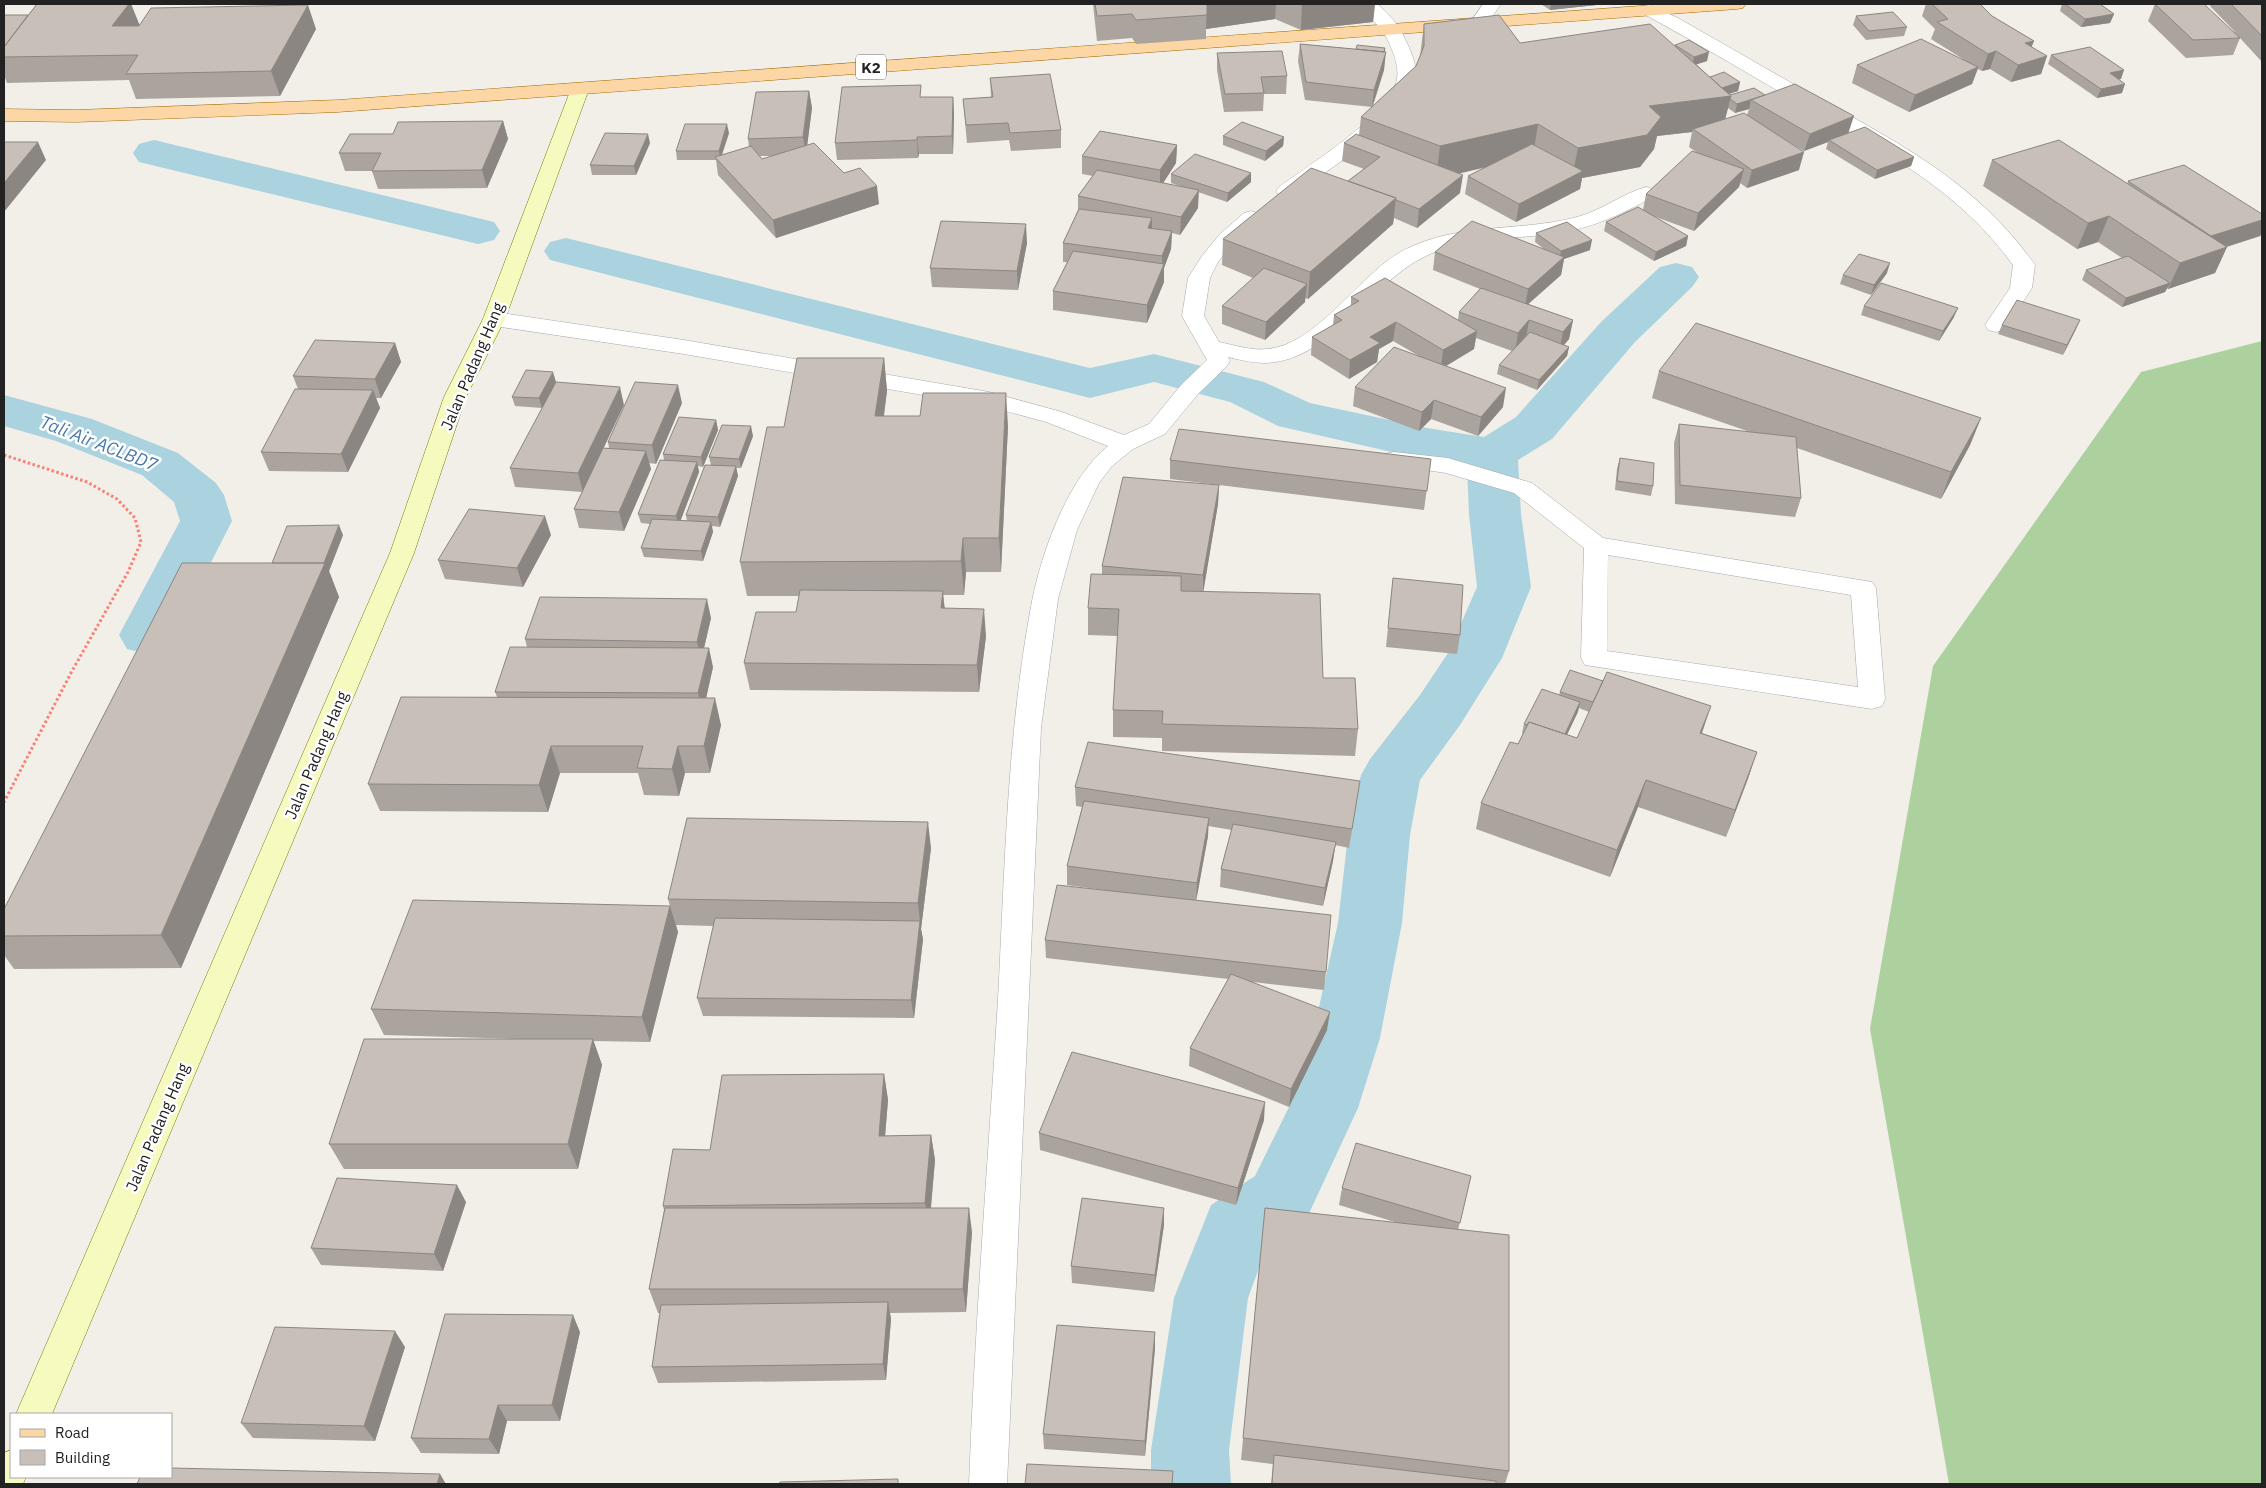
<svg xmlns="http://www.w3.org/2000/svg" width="2266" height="1488" viewBox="0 0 2266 1488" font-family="'IBM Plex Sans',sans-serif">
<rect width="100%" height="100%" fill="#f2efe9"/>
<path fill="#add19e" d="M2262,341V1484H1949L1870,1029L1933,666L2141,372Z"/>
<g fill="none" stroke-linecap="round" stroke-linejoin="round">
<path fill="#aad3df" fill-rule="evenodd" d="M154,140L494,222L500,231L494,240L478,244L139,162L133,153L139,144Z
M566,238L1090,368L1154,354L1264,382L1310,403L1427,428L1484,437L1516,417L1601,322L1660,267L1676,263L1692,267L1699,277L1692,287L1635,342L1552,439L1518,460L1521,514L1531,587L1502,658L1460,725L1420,780L1410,835L1402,923L1380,1038L1358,1108L1305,1222L1266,1249L1248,1298L1229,1450L1231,1484H1151V1450L1174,1298L1211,1205L1255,1176L1289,1107L1312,1038L1338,923L1348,835L1361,775L1370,759L1420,695L1448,653L1477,587L1469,514L1467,466L1427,460L1278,426L1230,402L1154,382L1090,398L550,260L544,251L550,242Z
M4,395L92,419L178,453L216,483L224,495L232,521L167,649L147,654L127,649L119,635L180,521L174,502L142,475L56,441L4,426Z"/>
<defs>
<path id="street" d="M1357,4H1377C1390,14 1400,27 1407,43C1412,54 1419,70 1415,83C1403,124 1328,170 1293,195L1286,197L1279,195L1276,191L1279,187C1310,164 1384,119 1396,83C1401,68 1392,48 1385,35C1378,22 1365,16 1357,4Z
M1483,4H1501L1485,27H1473L1470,23Z
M1650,5L1678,18C1727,46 1777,75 1827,103C1907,147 1981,188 2035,265L2032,288L2004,330L1996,332L1988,330L1985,325L2010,288L2013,265C1960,192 1888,153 1811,110C1756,78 1700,45 1644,14L1641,10L1644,6Z
M1646,187L1653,189L1656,193L1653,197C1622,214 1593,228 1558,233C1513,240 1465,236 1424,257C1369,284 1331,361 1265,363C1253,363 1240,360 1228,357L1230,361L1227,366L1198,394L1165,434L1133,449L1112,466L1099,483L1077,530L1058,599L1041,728L1007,1484H969C975,1323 988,1161 998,999C1005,867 1007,732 1032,601C1042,551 1068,478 1108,446L1046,422L987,406L684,354L494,326L486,324L483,319L486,314L494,312L684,340L989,392L1062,412L1124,435L1149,424L1182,384L1207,360L1182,316L1188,278L1202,256L1220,234L1244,213L1251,211L1258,213L1261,217L1234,242L1218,262L1210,278L1204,316L1219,342C1234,345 1252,351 1267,349C1314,346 1358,278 1397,254C1453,221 1517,233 1577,217C1603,210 1623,193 1646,187Z
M1394,452L1448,458L1532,483L1603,538L1872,582L1876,588L1885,699L1882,706L1872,709L1585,665L1581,658L1584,548L1514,493L1446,473L1386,464L1382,459L1386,454ZM1608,555L1851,595L1858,687L1607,651Z"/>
<path id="secondary" d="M580,83L587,85L589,89L505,319L466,397L414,553L52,1414H16L390,553L444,397L483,319L571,89L573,85Z
M11,1450V1477H26L23,1484H4V1453Z"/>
<path id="primary" d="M1668,4H1746L1743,8L1737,9L338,112L76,122L4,121V109L76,110L338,100Z"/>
</defs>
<use href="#street" stroke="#a9a9a9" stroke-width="1"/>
<use href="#secondary" stroke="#707d05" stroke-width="1"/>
<use href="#primary" stroke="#a06b00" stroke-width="1"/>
<path stroke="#fa8072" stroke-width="3" stroke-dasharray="2.5 2.5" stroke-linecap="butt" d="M4,455L87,482L117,499L135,518L141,542L128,572L72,671L4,802"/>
<use href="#street" fill="#fff" fill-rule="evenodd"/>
<use href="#secondary" fill="#f7fabf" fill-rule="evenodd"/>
<use href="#primary" fill="#fcd6a4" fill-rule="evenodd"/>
</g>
<path fill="#aba49e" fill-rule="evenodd" d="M37,4H131L139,25L316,29L280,96L136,99L129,80L7,83L4,75V15H28Z
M1093,4H1375L1373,22L1301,30L1275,19L1206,29V39L1136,44L1132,38L1097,41Z
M1541,4H1606L1550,10Z
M1926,4H1980L1992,16L2034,41L2031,47L2047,56L2041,74L2011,82L1990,69L1982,71L1978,69L1972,84L1909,112L1852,83L1857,65L1963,59L1931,39L1935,29L1922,16Z
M2062,4H2100L2114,14L2110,23L2081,27L2060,11Z
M2155,4L2235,32L2210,6L2211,4H2262V62L2240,38L2233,55L2186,58L2148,21Z
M1856,16L1907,27L1904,36L1866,40L1853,25Z
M1424,24L1520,43L1675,45L1707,61L1696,64L1710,77L1740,82L1738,91L1729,94L1730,95H1765L1849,133L1914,157L1911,166L1875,179L1826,149L1828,142L1804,151L1787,141L1799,170L1747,188L1740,183L1739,187L1694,231L1653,216L1688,236L1686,246L1654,261L1604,231L1606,222L1643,210L1646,194L1696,152L1689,147L1692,132L1657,136L1654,149L1640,167L1582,178L1580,189L1516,222L1465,194L1468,176L1485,167L1458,173L1460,193L1417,228L1394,218L1393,224L1308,299L1305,298V302L1265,340L1222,324V306L1253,278L1222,265L1223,239L1348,181L1364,169L1342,161L1344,143L1359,135L1361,117L1372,107L1305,100L1298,61L1300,44L1356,49L1385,48L1384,70L1373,106L1416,66L1420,56ZM1728,108L1735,113L1749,109L1747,115L1725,119Z
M1217,53L1287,76L1286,94H1264L1263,111L1224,112L1217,70Z
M2051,55L2121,79H2119L2122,93L2097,98L2048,64Z
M990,78L1061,130V148L1011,151L1009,140L967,143L963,99L991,97Z
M809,91L812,108L807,145L844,173L879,204L776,238L718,175L716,160H677L676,151L729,133L722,155L749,147L748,139ZM760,156H772L762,159Z
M922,97H953L954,114L953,154H919L918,158L837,160L835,143Z
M503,121L508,139L487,188L378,189L372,171H345L339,153L393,134Z
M1223,136L1284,137L1283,146L1265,161L1223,145Z
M650,143L636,175H592L590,165Z
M1177,145L1176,163L1163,183L1183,187L1171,183V174L1251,182L1227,202L1198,192V208L1180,235L1172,233L1171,249L1164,268V282L1147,323L1053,310V291L1067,262H1063V243L1078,210V196L1093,176L1082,174V156Z
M1992,160L2127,184L2128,181L2262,214V233L2260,236L2227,247L2215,273L2168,289L2167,288L2165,292L2122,307L2082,280L2086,270L2122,258L2098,242L2077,249L1983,186Z
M1536,233L1590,250L1564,259L1561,275L1528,304L1573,320L1569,339L1564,345L1569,347L1567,356L1537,390L1497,374L1499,365L1512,351L1476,338L1474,349L1446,366L1503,407L1478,436L1431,419L1419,431L1353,406L1355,387L1419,356L1393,341L1379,349L1377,362L1349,379L1311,355L1312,337L1333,325L1334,315L1351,306V297L1458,320L1459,312L1480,289L1433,270L1435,252L1544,249L1535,242Z
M1027,243L1018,290L932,287L930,268Z
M1887,273L1871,295L1840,284L1843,275Z
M1864,306L1954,317L1939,341L1861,315Z
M2080,320L2076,329L2063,355L1998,334L2002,325Z
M395,343L401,362L381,398H376L380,408L348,472L269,471L261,452L298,389L293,376Z
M884,358L887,391L884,416L1008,426L1001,572H966L964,595H943L945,608L986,636L979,692L750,690L744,663L796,612L799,596H747L740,562L784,427Z
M1659,371L1981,418L1970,445L1941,499L1797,448L1801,498L1795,517L1675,504L1674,443L1679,424L1750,432L1652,398Z
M556,382L542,408L515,406L512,397Z
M682,403L656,464L649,463L651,469L624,531L579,528L574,509L582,492L515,487L510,468L604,448H609L608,442Z
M716,420L718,430L703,467L698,466L699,472L680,521H687L686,515L711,465L709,457L753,436L741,468H736L738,476L720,527L712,526L713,532L703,561L644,557L641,548L650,524L641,523L638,514L664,460L663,454Z
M1620,458L1653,486L1651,496L1615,490L1617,468Z
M1431,459L1424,510L1170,479V460Z
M1219,485L1218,504L1203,591L1323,678L1358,729L1355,756L1162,751V738L1113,737V710L1118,636L1088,635V608L1102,575V566Z
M343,535L329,571L339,597L181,968L14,969L4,955V909L272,563Z
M551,535L523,587L445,579L438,560Z
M1393,578L1460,635L1457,654L1386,647Z
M711,618L704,648L713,667L706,698L721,725L710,773H685L679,796L644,795L638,773H560L548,812L380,811L368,784L497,697L495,692L527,647L525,639Z
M1560,692L1702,733L1757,752L1726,837L1638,807L1610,877L1476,829L1481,803L1518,744L1523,734L1522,733L1524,724L1559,695ZM1579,708L1589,712L1577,738L1567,735Z
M1075,787L1357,800L1349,848L1335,845L1333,861L1323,906L1220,887L1221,869L1232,830L1208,826V836L1196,900L1326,972L1324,990L1253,982L1327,1030L1289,1107L1189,1066L1190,1048L1228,979L1046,958L1045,940L1104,890L1067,885V866L1082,807L1076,806Z
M931,848L921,929L923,939L914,1018L703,1016L697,998L714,926L676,925L678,932L650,1042L593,1041L602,1065L578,1169H344L329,1144L516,1039L384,1035L371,1009L670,906L668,899Z
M884,1074L888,1100L885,1136L931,1135L935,1160L931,1208L972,1232L966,1312L890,1313L891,1319L886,1380L658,1383L652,1367L660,1313H658L649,1289L664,1210L663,1206L710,1150Z
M1264,1120L1236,1205L1040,1150L1039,1133Z
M1471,1176L1458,1230L1509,1471L1505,1484H1271L1273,1464L1241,1460L1265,1208L1398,1223L1339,1205L1342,1188Z
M466,1202L443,1271L321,1265L311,1248Z
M1164,1225L1154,1292L1072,1283L1071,1266Z
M580,1332L560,1421H507L499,1454L421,1453L411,1438Z
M405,1347L375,1441L253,1438L241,1423Z
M1155,1348L1145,1456L1044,1449L1043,1434Z"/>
<path fill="#8b8681" d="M129,4H131L140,26H112Z
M1207,4H1276L1275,19L1206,29Z
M1316,4H1375L1373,22L1301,30L1302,5Z
M1551,4H1606L1550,10Z
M308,5L316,29L280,96L271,71Z
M2114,14L2110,23L2081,27L2085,19Z
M2034,41L2027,58L2025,43Z
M1385,48L1384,57L1386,52L1384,70L1372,107L1374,90Z
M1996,51L1990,69L1982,71L1988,54Z
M1709,52L1707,61L1692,66L1694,57Z
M2047,56L2041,74L2011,82L2018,65Z
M1978,67L1972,84L1909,112L1915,95Z
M2124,70L2121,79L2106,82L2110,73Z
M1740,82L1738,91L1719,97L1731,96L1723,128L1693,129L1692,132L1657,136L1654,149L1640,167L1582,178L1580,189L1516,222L1519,204L1572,177L1578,148L1649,106L1718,89Z
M2125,84L2122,93L2097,98L2101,89Z
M809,91L812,108L806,155L803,137Z
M1766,96L1751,100L1749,109L1735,113L1737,104Z
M953,97L954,114L953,154L952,136Z
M1854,116L1848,134L1829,140L1828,142L1804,151L1810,134Z
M503,121L508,139L487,188L482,170Z
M727,124L729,133L720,160L719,151Z
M1538,124L1533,156L1436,179L1440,146Z
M648,134L650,143L636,175L634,166Z
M917,137L919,154L918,158L917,140Z
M1284,137L1283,146L1265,161L1266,151Z
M38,142L46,160L4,212V183Z
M1177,145L1176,163L1160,188V170Z
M1804,152L1799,170L1747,188L1752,170Z
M1914,157L1911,166L1875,179L1877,170Z
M1744,169L1739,187L1694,231L1698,213Z
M1251,173V182L1227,202L1228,193Z
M1463,175L1460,193L1417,228L1419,209Z
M877,186L879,204L776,238L773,220Z
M1199,190L1198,208L1180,235L1181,217Z
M1396,198L1393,224L1308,299L1310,272Z
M2109,216L2098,242L2077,249L2088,223Z
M1152,218V236L1148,228Z
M2262,220V233L2260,236L2203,254L2211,236Z
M1026,224L1027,243L1018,290L1017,271Z
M1172,231L1171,249L1164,268V282L1147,323V305L1162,270V256Z
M1688,236L1686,246L1654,261L1656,252Z
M1592,240L1590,250L1564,259L1561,275L1525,307L1528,289L1559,261L1561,251Z
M2227,247L2215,273L2168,289L2180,263Z
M1890,263L1887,273L1871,295L1874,285Z
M2170,283L2165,292L2122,307L2126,298Z
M1307,284L1305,302L1265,340L1266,322Z
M1958,308L1954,317L1939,341L1943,331Z
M1529,320L1526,339L1515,352L1518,333Z
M1573,320L1569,339L1559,351L1563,332Z
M2080,320L2076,329L2063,355L2067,345Z
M1396,322L1393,341L1379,349L1377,362L1349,379L1350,360L1370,337Z
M1477,331L1474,349L1441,369L1443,350Z
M395,343L401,362L381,398L375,379Z
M1569,347L1567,356L1537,390L1539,380Z
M884,358L887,391L879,450L875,416Z
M553,372L556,382L542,408L539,398Z
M678,385L682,403L656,464L652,445Z
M620,387L624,405L583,492L578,473Z
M1506,388L1503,407L1478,436L1481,417Z
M373,390L380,408L348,472L341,454Z
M1006,393L1008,426L1001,572L999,538Z
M1434,400L1431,419L1419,431L1422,412Z
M1981,418L1970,445L1941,499L1951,472Z
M716,420L718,430L703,467L701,457Z
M751,426L753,436L741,468L739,459Z
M646,451L651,469L624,531L619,512Z
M697,462L699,472L679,525L676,516Z
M736,466L738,476L720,527L718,517Z
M1219,485L1218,504L1203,594V575Z
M545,516L551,535L523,587L517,568Z
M711,522L713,532L703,561L701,551Z
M339,525L343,535L329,571L339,597L181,968L161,935L323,564Z
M963,538L966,572L964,595L961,561Z
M943,591L945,618L941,608Z
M707,599L711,618L701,661L697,642Z
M984,609L986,636L979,692L977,665Z
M709,648L713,667L703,712L698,693Z
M715,698L721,725L710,773L704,746Z
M1580,702L1578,712L1561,747L1564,737Z
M1711,706L1702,733L1691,760L1700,733Z
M551,746L560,773L548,812L539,785Z
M678,746L685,773L679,796L672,769Z
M1757,752L1748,779L1726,837L1735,810Z
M1646,780L1638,807L1610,877L1617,850Z
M1209,818L1208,836L1196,902L1197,883Z
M928,822L931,848L921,929L923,939L914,1018L911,1000L920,922L918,903Z
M1336,842L1333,861L1323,906L1325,888Z
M670,906L678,932L650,1042L642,1017Z
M1330,1012L1327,1030L1289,1107L1291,1089Z
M593,1039L602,1065L578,1169L568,1144Z
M884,1074L888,1100L883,1161L879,1136Z
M1265,1102L1264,1120L1236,1205L1238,1188Z
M931,1135L935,1160L929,1227L925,1203Z
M457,1185L466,1202L443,1271L434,1254Z
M969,1208L972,1232L966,1312L963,1289Z
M1164,1208V1225L1154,1292L1155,1275Z
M888,1302L891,1319L886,1380L883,1364Z
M573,1315L580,1332L560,1421L552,1405Z
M395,1331L405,1347L375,1441L364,1426Z
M1155,1332V1348L1145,1456V1441Z
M498,1405L507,1421L499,1454L489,1439Z
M440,1474L446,1484H437Z"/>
<path fill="#c7bfb8" stroke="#8b8681" d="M37,4H129L112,26H139L151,8L308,5L271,71L126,74L138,55L4,57V47Z
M1095,4H1211H1207V15L1136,20L1132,14L1097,16Z
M1299,4H1316L1302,5Z
M1932,4H1980L1992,16L2034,41L2025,43L2047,56L2018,65L1996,51L1988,54L1937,22L1948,19Z
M2065,4H2100L2114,14L2085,19Z
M2155,4H2204L2240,38L2193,40Z
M2231,4H2262V36Z
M1893,12L1907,27L1869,31L1856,16Z
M4,15H28L4,47Z
M1499,15L1520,43L1650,24L1731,96L1649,106L1661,117L1647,135L1578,148L1538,124L1440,146L1361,117L1416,66L1424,46V24Z
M1921,39L1978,67L1915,95L1857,65Z
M1689,40L1709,52L1694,57L1675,45Z
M1300,44L1386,52L1374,90L1306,82Z
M1357,45L1385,48L1384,52L1356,49Z
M2090,47L2124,70L2110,73L2125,84L2101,89L2051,55Z
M1282,51L1287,76L1261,77L1264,93L1225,94L1217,53Z
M1724,72L1740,82L1722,88L1710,77Z
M1050,74L1061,130L1010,133L1008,123L966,125L963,99L993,97L990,78Z
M1795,84L1854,116L1810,134L1751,100Z
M921,85L920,97H953L952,136L917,137V140L835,143L842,87Z
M1754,88L1765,95L1737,104L1730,99L1731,96L1730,95Z
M809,91L803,137L748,139L756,92Z
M1744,113L1804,152L1752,170L1693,129Z
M503,121L482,170L372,171L381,153H339L350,134H393L398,122Z
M1242,122L1284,137L1266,151L1223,136Z
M685,124H727L719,151H676Z
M1865,127L1914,157L1877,170L1829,140Z
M1100,131L1177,145L1160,170L1082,156Z
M605,133L648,134L634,166L590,165Z
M1356,134L1463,175L1419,209L1396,200V198L1348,181L1380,157L1344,143Z
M2059,140L2227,247L2180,263L2109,216L2088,223L1992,160Z
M4,142H38L4,183Z
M814,143L844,173L860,168L877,186L773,220L715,157L751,146L762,159Z
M1532,144L1583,171L1519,204L1468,176Z
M1692,151L1744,169L1698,213L1646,194Z
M1195,154L1251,173L1228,193L1171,174Z
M2184,165L2262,214V220L2211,236L2128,181Z
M1311,168L1396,198L1310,272L1223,239Z
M1097,170L1199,190L1181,217L1078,196Z
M1638,207L1688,236L1656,252L1606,222Z
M1079,209L1152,218L1148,228L1172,231L1162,256L1063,243Z
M941,221L1026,224L1017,271L930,268Z
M1472,221L1564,257L1528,289L1435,252Z
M1567,222L1592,240L1561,251L1536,233Z
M1073,251L1164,264L1147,305L1053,291Z
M1859,254L1890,263L1874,285L1843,275Z
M2128,256L2170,283L2126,298L2086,270Z
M1264,268L1307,284L1266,322L1222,306Z
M1385,278L1477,331L1443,350L1396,322L1370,337L1380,343L1350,360L1312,337L1342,320L1334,315L1359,301L1351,297Z
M1881,283L1958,308L1943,331L1864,306Z
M1481,288L1573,320L1563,332L1529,320L1518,333L1459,312Z
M2017,300L2080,320L2067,345L2002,325Z
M1696,323L1981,418L1951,472L1659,371Z
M1530,332L1569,347L1539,380L1499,365Z
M315,340L395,343L375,379L293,376Z
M1394,347L1506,388L1481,417L1434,400L1422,412L1355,387Z
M797,358H884L875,416H920L923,393H1006L999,538H963L961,561L740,562L767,427H784Z
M526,370L553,372L539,398L512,397Z
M556,382L620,387L578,473L510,468Z
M635,382L678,385L652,445L608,442Z
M295,389L373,390L341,454L261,452Z
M679,417L716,420L701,457L663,454Z
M1679,424L1796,437L1801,498L1680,485Z
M722,425L751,426L739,459L709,457Z
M1179,429L1431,459L1427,491L1170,460Z
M603,448L646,451L619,512L574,509Z
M1620,458L1654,463L1653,486L1617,481Z
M660,460L697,462L676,516L638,514Z
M705,465L736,466L718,517L686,515Z
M1123,477L1219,485L1203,575L1102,566Z
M469,509L545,516L517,568L438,560Z
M652,519L711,522L701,551L641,548Z
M339,525L324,563H272L287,526Z
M182,563H325L161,935L4,936V909Z
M1091,574L1181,576V591L1320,594L1323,678H1355L1358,729L1162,724L1163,711L1113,710L1119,609L1088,608Z
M1393,578L1463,585L1460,635L1388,628Z
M800,590L943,591L941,608L984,609L977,665L744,663L756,612H796Z
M540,597L707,599L697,642L525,639Z
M510,647L709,648L698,693L495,692Z
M1570,670L1603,681L1593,702L1560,692Z
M1607,672L1711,706L1700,733L1757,752L1735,810L1646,780L1617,850L1481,803L1510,742L1518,744L1529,722L1577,738Z
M1542,689L1580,702L1565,734L1529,722L1527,725L1524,724Z
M401,697L715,698L704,746H678L672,769L637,768L643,746H551L539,785L368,784Z
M1088,742L1360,781L1352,829L1075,787Z
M1084,801L1209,818L1197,883L1067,866Z
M687,818L928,822L918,903L668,899Z
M1233,824L1336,842L1325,888L1221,869Z
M1057,885L1331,915L1326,972L1045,940Z
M413,900L670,906L642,1017L371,1009Z
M715,918L920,921L911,1000L697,998Z
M1231,974L1330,1012L1291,1089L1190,1048Z
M364,1039H593L568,1144H329Z
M1072,1052L1265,1102L1238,1188L1039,1133Z
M884,1074L879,1136L931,1135L925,1203L663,1206L673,1149L710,1150L722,1075Z
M1356,1143L1471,1176L1460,1223L1342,1188Z
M337,1178L457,1185L434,1254L311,1248Z
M1082,1198L1164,1208L1155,1275L1071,1266Z
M665,1208H969L963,1289H649Z
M1265,1208L1509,1235V1471L1243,1438Z
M888,1302L883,1364L652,1367L661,1305Z
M445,1314L573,1315L552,1405H498L489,1439L411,1438Z
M1057,1325L1155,1332L1145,1441L1043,1434Z
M275,1327L395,1331L364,1426L241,1423Z
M1274,1455L1496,1481V1484H1272Z
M1027,1464L1173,1471L1172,1484H1025Z
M171,1468L440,1474L437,1484H137L140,1477H171Z
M898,1479V1484H779L780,1482Z"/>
<g text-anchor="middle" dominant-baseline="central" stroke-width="5" stroke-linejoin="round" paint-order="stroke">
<rect fill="#fff" stroke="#646464" stroke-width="1" x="856" y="54.5" width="30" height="25" rx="4"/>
<g font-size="15" font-weight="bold" fill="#222">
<text x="871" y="67">K2</text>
</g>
<g font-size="16" fill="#222" stroke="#fff">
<text transform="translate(472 366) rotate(-67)">Jalan Padang Hang</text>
<text transform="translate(316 755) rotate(-67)">Jalan Padang Hang</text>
<text transform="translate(157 1127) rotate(-67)">Jalan Padang Hang</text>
</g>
<g font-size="18" font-style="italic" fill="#4a7aab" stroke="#fff">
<text transform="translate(99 443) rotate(21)">Tali Air ACLBD7</text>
</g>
</g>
<rect width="2266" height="1488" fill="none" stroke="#222222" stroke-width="10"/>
<rect x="10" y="1413" width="162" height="65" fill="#ffffff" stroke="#a7a7a7"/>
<rect x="20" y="1429" width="25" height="8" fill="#fcd6a4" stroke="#a7a7a7"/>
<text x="55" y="1438" font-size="15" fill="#222222">Road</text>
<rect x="20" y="1450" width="25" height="15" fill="#c7bfb8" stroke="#a7a7a7"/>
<text x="55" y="1463" font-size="15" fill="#222222">Building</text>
</svg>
